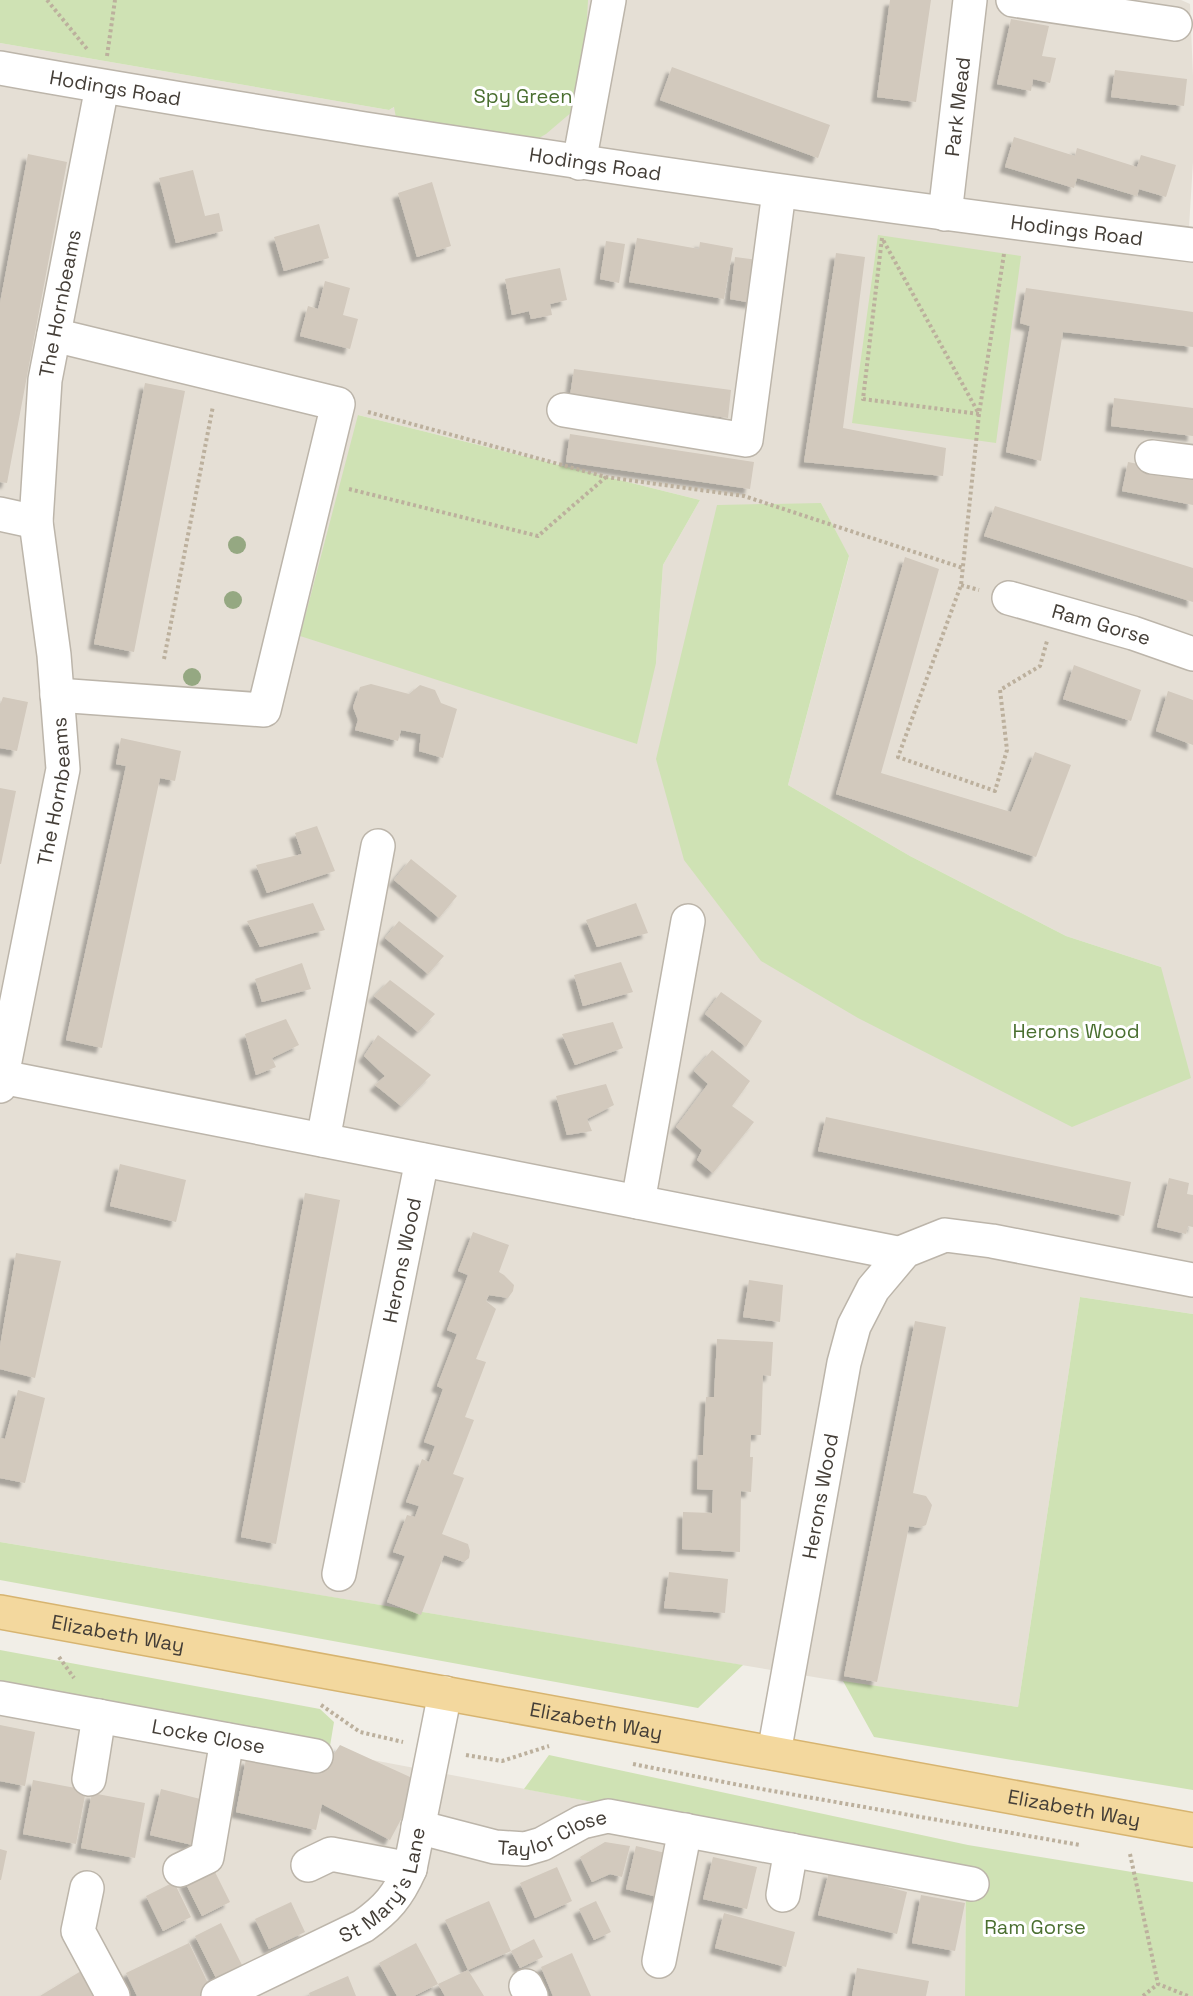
<svg xmlns="http://www.w3.org/2000/svg" width="1193" height="1996" viewBox="0 0 1193 1996" font-family="'Space Grotesk',sans-serif">
<defs>
<filter id="shadow"><feDropShadow dx="-5.5" dy="5.5" stdDeviation="1.5" flood-color="#0004"/></filter>
</defs>
<rect width="100%" height="100%" fill="#f1eee7"/>
<path fill="#e5dfd5" fill-rule="evenodd" d="M544,0H1181L1190,4L1193,76V162L1189,227L1193,228V1314L1080,1297L1018,1707L826,1679L0,1542V43L389,110L437,83ZM358,415L700,500L663,565L656,663ZM821,503L849,557L788,785L910,856L1066,936L1161,967L761,961Z
M0,1689L966,1873L965,1996H0Z"/>
<path fill="#cfe2b4" d="M0,0H588L586,38L573,111L546,134L539,138L527,140L397,123L394,107L389,110L0,43Z
M878,235L1021,256L996,443L852,423Z
M358,415L700,500L663,565L656,663L637,744L300,636Z
M821,503L849,556L788,785L910,856L1066,936L1161,967L1191,1078L1072,1127L858,1018L761,961L684,860L656,759L717,505Z
M1080,1297L1193,1314V1790L874,1737L843,1681L1018,1707Z
M0,1542L743,1665L698,1708L0,1580Z
M0,1650L320,1709L334,1722L329,1752L0,1689Z
M549,1755L968,1845L1193,1882V1996H965L966,1873L524,1789Z"/>
<path fill="#d2c9bd" filter="url(#shadow)" d="M890,0H931L916,102L877,97Z
M1011,19L1049,26L1042,56L1056,58L1050,83L1033,79L1031,91L997,84Z
M672,67L830,125L818,158L660,100Z
M1115,70L1187,79L1184,106L1111,97Z
M1014,137L1075,156L1077,148L1137,167L1141,155L1176,165L1166,197L1139,189L1137,196L1077,178L1074,188L1005,167Z
M28,154L67,162L7,483L0,482V303Z
M193,170L205,216L219,213L223,231L176,243L159,178Z
M432,182L451,246L417,257L398,193Z
M319,224L329,258L284,271L274,237Z
M637,238L699,249L700,242L733,248L724,299L629,282Z
M606,241L625,244L619,283L600,279Z
M836,253L865,257L843,428L946,448L943,476L804,462Z
M735,257L758,260L752,303L730,299Z
M560,268L567,300L550,304L552,315L531,319L529,311L512,315L505,279Z
M325,281L350,288L343,315L358,319L350,349L300,336L308,306L318,309Z
M1026,288L1193,312V347L1063,332L1041,461L1006,452L1030,326L1020,323Z
M574,369L731,390L728,418L570,396Z
M145,383L185,391L134,652L94,644Z
M1114,398L1193,408V436L1111,426Z
M570,434L754,462L750,489L566,462Z
M1128,462L1193,475V505L1122,491Z
M995,506L1193,568V602L984,536Z
M905,557L939,569L881,773L1011,812L1035,752L1071,765L1036,857L836,794Z
M1074,665L1141,690L1131,721L1063,699Z
M371,684L409,694L420,685L435,690L441,703L457,709L443,758L419,751L421,734L401,730L398,741L355,730L358,720L353,707L360,687Z
M1168,691L1193,700V745L1156,731Z
M3,697L28,702L17,751L0,748V705Z
M121,738L181,751L175,781L160,778L102,1048L66,1040L126,766L116,764Z
M0,788L16,791L1,864H0Z
M317,826L335,871L267,893L256,865L302,854L295,833Z
M411,859L457,896L439,918L394,880Z
M313,903L325,930L260,947L247,921Z
M636,903L648,933L597,947L586,920Z
M399,921L444,956L428,974L385,938Z
M621,962L633,992L583,1006L574,975Z
M302,963L311,989L262,1002L255,979Z
M390,980L435,1014L418,1032L374,996Z
M721,992L762,1021L746,1047L705,1014Z
M286,1019L299,1045L272,1058L276,1067L256,1075L245,1034Z
M613,1022L623,1048L575,1065L562,1034Z
M378,1035L431,1075L401,1106L375,1085L385,1076L364,1056Z
M712,1050L750,1081L732,1106L754,1122L713,1173L697,1160L702,1150L676,1127L708,1084L694,1071Z
M606,1084L614,1105L587,1119L592,1131L567,1135L556,1096Z
M826,1117L1131,1182L1124,1216L818,1151Z
M120,1164L186,1180L176,1222L110,1206Z
M1169,1178L1189,1183L1187,1194L1193,1195V1227L1188,1226L1186,1234L1157,1227Z
M305,1193L340,1200L276,1544L241,1537Z
M473,1232L509,1245L499,1272L504,1275L514,1285L513,1291L508,1298L489,1295L486,1301L496,1309L476,1359L486,1362L465,1417L474,1420L453,1474L464,1478L442,1534L468,1544L470,1551L469,1558L464,1562L444,1555L421,1615L387,1602L405,1556L393,1552L407,1515L415,1517L419,1506L406,1502L422,1459L429,1462L435,1446L424,1442L443,1389L437,1386L457,1334L447,1330L468,1275L458,1271Z
M16,1253L61,1261L35,1378L0,1369V1346Z
M749,1280L783,1285L780,1322L743,1317Z
M915,1321L946,1327L913,1493L926,1496L932,1505L926,1525L919,1528L909,1526L877,1682L844,1676Z
M717,1339L773,1342L771,1376L763,1375L761,1435H751L750,1457H753L751,1492L741,1491L740,1552L682,1549L683,1512L712,1513L713,1490L697,1489L698,1455H703L706,1397H714Z
M18,1390L45,1398L25,1483L0,1478V1438L5,1439Z
M669,1572L728,1579L725,1613L664,1608Z
M0,1725L35,1732L25,1786L0,1781Z
M340,1745L421,1782L390,1840L322,1804L316,1830L236,1812L246,1759L322,1771Z
M33,1780L86,1790L76,1844L23,1834Z
M161,1789L216,1803L205,1848L150,1835Z
M92,1793L145,1803L135,1858L81,1848Z
M605,1842L630,1846L622,1877L610,1874L592,1882L580,1857Z
M636,1846L691,1859L681,1903L626,1889Z
M0,1849L7,1851L1,1880H0Z
M713,1857L757,1867L747,1909L703,1899Z
M557,1867L572,1901L535,1918L520,1883Z
M213,1868L230,1902L202,1916L185,1882Z
M829,1872L907,1892L897,1934L818,1915Z
M174,1882L191,1917L163,1931L146,1896Z
M921,1895L965,1903L955,1951L912,1943Z
M489,1901L511,1951L468,1970L484,1996H445L438,1984L414,1996H397L379,1963L416,1943L438,1984L468,1970L445,1920Z
M596,1901L611,1932L594,1940L579,1909Z
M291,1902L305,1932L269,1949L255,1919Z
M724,1913L795,1932L786,1967L715,1948Z
M221,1923L242,1965L216,1978L195,1936Z
M534,1939L543,1957L520,1968L511,1951Z
M189,1943L214,1996H137L126,1973Z
M572,1953L591,1996H553L541,1967Z
M857,1968L929,1981L926,1996H852Z
M81,1971L114,1996H40Z
M348,1976L356,1996H310L309,1993Z"/>
<g fill="none" stroke-linecap="round" stroke-linejoin="round">
<defs>
<g id="minor">
<path d="M1013,0L1175,24"/>
<path id="s1" d="M0,68C121,90 243,109 365,129C640,172 916,211 1193,245"/>
<path d="M579,163L609,0"/>
<path id="s2" d="M945,214L970,0"/>
<path d="M54,335L338,404L264,710L57,695"/>
<path d="M564,410L746,440L779,192"/>
<path d="M1152,457L1193,462"/>
<path d="M0,514L36,522"/>
<path id="s3" d="M1009,598L1133,633L1193,654"/>
<path d="M2,1077L902,1254"/>
<path id="s4" d="M0,1086L63,769L54,655L36,522L45,380L102,87"/>
<path d="M323,1140L378,846"/>
<path d="M638,1202L688,921"/>
<path id="s5" d="M339,1574L422,1160"/>
<path id="s6" d="M0,1698L316,1756"/>
<path id="s7" d="M774,1753L844,1363L854,1326L873,1289L905,1251L945,1235L992,1241L1193,1280"/>
<path d="M89,1779L99,1716"/>
<path id="s8" d="M418,1827L495,1847L525,1849L542,1844L582,1822L608,1816L972,1884"/>
<path d="M308,1865L331,1854L410,1869"/>
<path d="M180,1870L207,1857L227,1740"/>
<path d="M87,1888L78,1931L113,1996"/>
<path d="M783,1895L791,1850"/>
<path d="M659,1961L685,1830"/>
<path d="M526,1986L531,1996"/>
<path id="s9" d="M218,1996L363,1926C387,1909 398,1896 410,1869L445,1693"/>
</g>
<g id="major">
<path id="s10" d="M0,1612L1193,1830"/>
</g>
</defs>
<use href="#minor" stroke="#bcb5aa" stroke-width="36"/>
<use href="#major" stroke="#d7b470" stroke-width="36"/>
<path stroke="#bcb09d" stroke-width="4" stroke-dasharray="3 3" stroke-linecap="butt" d="M47,0L87,49
M107,56L115,0
M1004,254L979,414L863,399L882,238L979,414L961,585L898,757L995,791L1007,750L1000,690L1040,666L1047,641
M368,412L606,477L744,496L963,568
M349,489L538,536L606,477
M961,585L979,590
M164,659L213,406
M59,1657L74,1678
M321,1705L360,1732L403,1742
M466,1755L502,1761L549,1746
M633,1764L739,1785L1080,1845
M1130,1854L1158,1984L1188,1996
M1143,1996L1158,1984"/>
<use href="#minor" stroke="#fff" stroke-width="33"/>
<use href="#major" stroke="#f3d89e" stroke-width="33"/>
</g>
<g fill="#95a882">
<circle cx="237" cy="545" r="9"/>
<circle cx="233" cy="600" r="9"/>
<circle cx="192" cy="677" r="9"/>
</g>
<g text-anchor="middle" dominant-baseline="central" stroke-width="6" stroke-linejoin="round" paint-order="stroke">
<g font-size="20" fill="#443e37" stroke="#fff">
<text stroke="none"><textPath href="#s1" startOffset="117">Hodings Road</textPath></text>
<text stroke="none"><textPath href="#s2" startOffset="108">Park Mead</textPath></text>
<text stroke="none"><textPath href="#s1" startOffset="603">Hodings Road</textPath></text>
<text stroke="none"><textPath href="#s1" startOffset="1089">Hodings Road</textPath></text>
<text stroke="none"><textPath href="#s4" startOffset="792">The Hornbeams</textPath></text>
<text stroke="none"><textPath href="#s3" startOffset="96">Ram Gorse</textPath></text>
<text stroke="none"><textPath href="#s4" startOffset="300">The Hornbeams</textPath></text>
<text stroke="none"><textPath href="#s5" startOffset="320">Herons Wood</textPath></text>
<text stroke="none"><textPath href="#s7" startOffset="261">Herons Wood</textPath></text>
<text stroke="none"><textPath href="#s10" startOffset="120">Elizabeth Way</textPath></text>
<text stroke="none"><textPath href="#s10" startOffset="606">Elizabeth Way</textPath></text>
<text stroke="none"><textPath href="#s6" startOffset="212">Locke Close</textPath></text>
<text stroke="none"><textPath href="#s10" startOffset="1092">Elizabeth Way</textPath></text>
<text stroke="none"><textPath href="#s8" startOffset="140">Taylor Close</textPath></text>
<text stroke="none"><textPath href="#s9" startOffset="207">St Mary's Lane</textPath></text>
</g>
<g font-size="20" fill="#4a6f30" stroke="#fff">
<text x="523" y="96">Spy Green</text>
<text x="1076" y="1031">Herons Wood</text>
<text x="1035" y="1927">Ram Gorse</text>
</g>
</g>
</svg>
